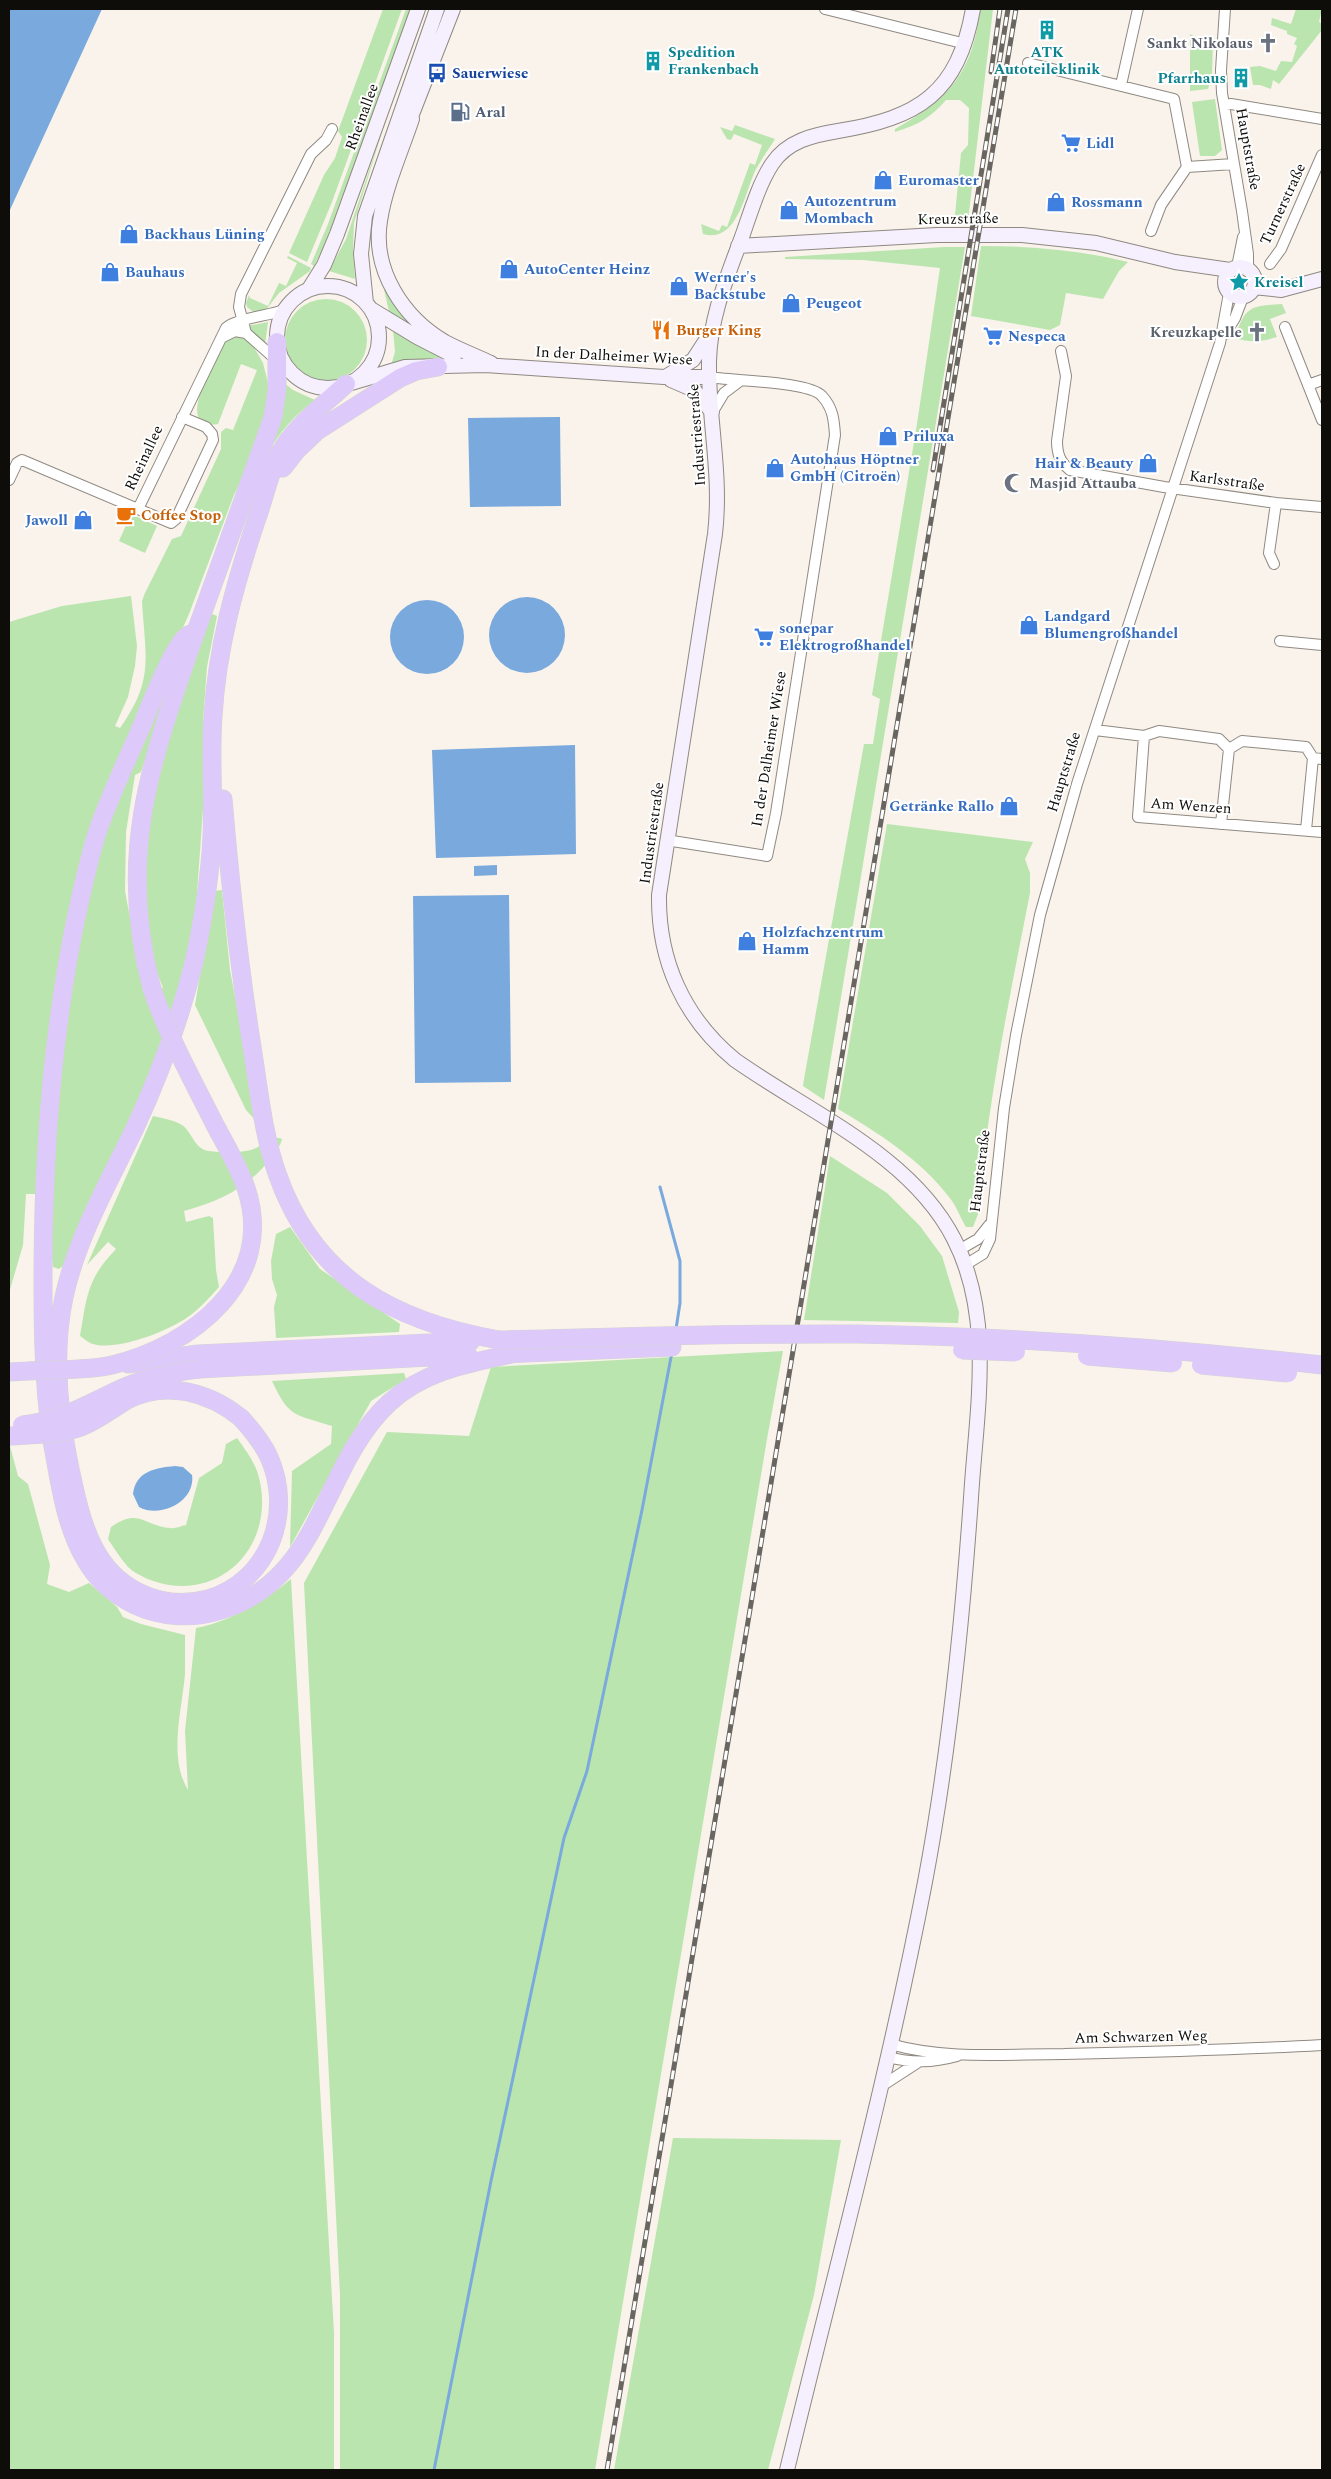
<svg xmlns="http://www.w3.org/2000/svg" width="1331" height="2479" viewBox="0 0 1331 2479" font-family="Spectral,serif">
<rect width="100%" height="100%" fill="#f9f3eb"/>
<path fill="#bae5ae" d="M383,9H402L332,202L307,262L289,253L324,175L335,158L342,137L338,131Z
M406,9H410L325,244L314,266L311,264L328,224Z
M980,9H993L968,221L917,224V219L955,215L961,153L968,145L969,108L960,100H946C932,117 916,126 895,132V129C950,98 973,72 980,9Z
M1296,9H1322L1319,22L1322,24V30L1279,84L1273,80L1271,89L1260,85H1253L1250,67L1260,66L1276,71L1281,61L1292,62L1297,46L1294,44L1297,38L1287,34V31L1271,25L1272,18L1291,24Z
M1190,34L1201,40H1213L1212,76L1208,89L1190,91Z
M1215,99L1222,150L1215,156H1200L1192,102Z
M735,125L775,139C769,149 762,158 756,169C745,191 738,244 703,234L701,224L719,231L722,225L727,227L750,163L755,165L762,145L734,134L731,140L727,139L720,127L732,131Z
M383,129L354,223L353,251L355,279L329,271L346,239Z
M981,246C1031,246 1079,250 1128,262L1119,271L1103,299L1066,293L1060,325L1050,330L971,316Z
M944,247H965L824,1100L803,1086L804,1079L864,744H873L880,699L872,695L917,424L940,268L863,260L785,259V257Z
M288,256L311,268L310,271L279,293L265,311L255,313L247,307L246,303L249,295L250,298L268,306L279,283L286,286L297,263L287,258Z
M386,283L425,334L390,316L383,285Z
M285 340a41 41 0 1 1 82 0a41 41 0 1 1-82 0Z
M1282,304L1286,313L1270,319L1277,337C1261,342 1251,343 1235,338C1245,306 1250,306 1282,304Z
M268,322L265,345L247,326Z
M393,330L451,361L391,365L395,352Z
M237,336L251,342L263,363L270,391V405L250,461L234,495L189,614L85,846L71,899L70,916L61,950L50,1020L37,1194H26L23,1245L9,1293V622L62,606L131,596L137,646L135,666L128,697L115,726L120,728C155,679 145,656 142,601L145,593L172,539L181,536L221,449V432L226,428L233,430L257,370L241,364L218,424C171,432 217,358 224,343L228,338Z
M283,382L293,390L315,400C294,416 279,432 267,455Z
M131,514L157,526L145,553L119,541Z
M210,613L217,616L207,667L203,721V809L195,922L174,1010L162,1050L64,1265L59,1269L53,1267L51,1246L55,1125L69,978L101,839L176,666L141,772L135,775L126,832L125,891L144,993L148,994L163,988L158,975H156L145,912L142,852L164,748Z
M887,824L1033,842L1025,859L1030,873V893C1009,1000 987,1106 978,1214L973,1227H966C960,1217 956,1205 949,1197C920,1159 878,1133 838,1109Z
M222,890L230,970L259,1124L246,1110L195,1005L214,891Z
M153,1116C162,1118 174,1120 182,1125C193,1133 194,1149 209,1151C221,1153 239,1153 251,1150C263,1147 269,1134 282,1139C280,1147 275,1153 270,1159C248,1188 218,1202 184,1211L186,1222L209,1216L213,1218L216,1270L219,1287C209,1298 199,1310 185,1319C165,1332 117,1351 93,1344C88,1343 84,1338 80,1336C87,1296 87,1279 116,1249L108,1242L87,1265Z
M830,1156L887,1193L920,1226L942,1256L959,1312L958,1323L804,1320Z
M290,1227L320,1269L400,1324L399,1332L276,1338L274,1307L277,1295L272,1279L271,1261L276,1234Z
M783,1351L767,1439L595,2470H340V2295L304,1583L387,1432L469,1436L491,1367Z
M404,1373L406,1379L371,1401L290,1547L292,1471L331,1444L332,1426C295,1414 289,1418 272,1381Z
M237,1438C245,1449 254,1461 258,1474C276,1535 233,1594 169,1585C156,1583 137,1576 128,1567C120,1558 114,1548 108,1539L111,1527C139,1507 144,1526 170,1528C175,1529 181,1526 186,1525L199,1478L222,1463L226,1444Z
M9,1442L18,1476L28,1484L50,1565L47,1584L69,1592L89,1583L117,1607L123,1617L141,1624L185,1635C185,1648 185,1661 185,1674C182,1710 168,1757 188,1790L185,1731L196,1628C233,1620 262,1603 291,1579L334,2333V2470H9Z
M673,2138L841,2140L814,2295L768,2470H614Z"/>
<path fill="#7aa9dd" d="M9,9H102L9,212Z
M560,417L561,506L470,507L468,418Z
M489 635a38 38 0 1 1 76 0a38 38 0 1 1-76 0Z
M390 637a37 37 0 1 1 74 0a37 37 0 1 1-74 0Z
M575,745L576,854L436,858L432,750Z
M497,865V875L474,876V866Z
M509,895L511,1082L415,1083L413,896Z
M175,1466L183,1467L192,1475C196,1501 161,1519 139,1507L133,1494C136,1471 155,1468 175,1466Z"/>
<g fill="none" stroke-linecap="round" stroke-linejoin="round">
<path stroke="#7aa9dd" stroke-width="3" d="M660,1187L680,1261V1303L676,1329
M434,2470L491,2181L564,1838L587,1771L642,1510L672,1352"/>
<defs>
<path id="street" d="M825,9L966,44
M1225,9L1221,70L1222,93L1242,211L1248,254V269
M1028,63L1174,99L1187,167
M1121,85L1138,9
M1224,105L1231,104L1322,119
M1187,167L1234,164
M1151,231L1161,205L1187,167
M1270,264L1281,249L1322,155
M1237,267L1243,237
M1285,327L1322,420
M246,333L239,307L241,294L311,154L326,140L332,129
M1225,334L1235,318L1243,297
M221,338L235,331L246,333L289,371
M1061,351L1066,376L1057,441C1057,454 1060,462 1070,470L1164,487L1276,503L1322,507
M1308,385L1322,380
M712,413L724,393L740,381
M9,480L17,463L22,460L171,523L176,519L213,440L212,434L206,427L182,417
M138,509L226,328C237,318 268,316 284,310
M1274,564L1269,553L1276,503
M1280,641L1322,645
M1095,730L1144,736L1159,731L1219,739L1229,749L1242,741L1306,747L1313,758L1322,759
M1144,736L1138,817L1322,832
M1221,824L1229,749
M1306,830L1313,758
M666,840L767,856L776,813L835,435C834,420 833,408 822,396C809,381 732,381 709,377
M959,1250L978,1239L990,1224
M965,1265L983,1254L990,1239L1004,1108L1016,1035L1040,915L1077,784L1220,343L1229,293
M890,2044C946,2060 1006,2054 1064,2054C1150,2052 1236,2050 1322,2045
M887,2057C912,2063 932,2063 957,2056
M880,2087L917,2063"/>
<path id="secondary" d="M412,119C401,152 385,187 380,221C372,271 404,318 445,342C460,350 476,356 491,363
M407,127L453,9
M738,246L937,235H1022L1096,243L1175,262L1230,270
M1225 282a15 15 0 1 1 30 0a15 15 0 1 1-30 0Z
M277 337a51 51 0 1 1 102 0a51 51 0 1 1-102 0Z
M1254,287L1281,290L1322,279
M309,289L324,265L337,234L418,9
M366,303L361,254L365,216L437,9
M371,309L417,337L454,356
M667,376L693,360L708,337
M671,380L694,390L712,412
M351,383L405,367L485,365L664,377H709
M787,2470C834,2275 887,2080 925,1882C949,1755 962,1627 971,1498C976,1413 995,1319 954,1239C911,1155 810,1113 735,1060C684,1018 658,961 659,895L715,534C722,473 708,421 709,361C710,316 728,275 743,234C751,211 759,184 772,164C787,141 813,135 838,131C919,118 958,93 973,9"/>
<path id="highway" d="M283,468L297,450L317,431L400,378L416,371L438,367
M196,632C190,634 187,635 183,640C170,655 151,703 143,723C128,758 111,793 98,830C90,854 85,879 79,904C52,1027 43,1154 43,1279C43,1341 44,1403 56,1463C62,1496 68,1530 85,1559C96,1579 114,1595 135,1605C160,1617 191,1619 218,1611C323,1582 320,1467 389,1403C425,1370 470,1363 516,1353
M223,799C230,882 239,965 252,1047C259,1090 263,1135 278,1176C315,1280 396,1322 499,1340
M152,989C116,856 151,761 194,637C220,563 247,490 273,417L277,390V342
M504,1354L672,1347
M128,1364L198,1354L471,1341
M199,1369L468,1355
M9,1372L29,1371
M241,1418C252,1430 262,1442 269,1457C294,1513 269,1581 208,1599C185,1605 160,1603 138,1592C97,1572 83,1529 74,1487C60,1427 51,1358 64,1297C77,1237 109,1182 135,1128C160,1074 180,1019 194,962C203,921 210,878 212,836C214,796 210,756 213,716C217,648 235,584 256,521C265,497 270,468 284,446C300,422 325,404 346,384"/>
</defs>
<use href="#street" stroke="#8f8982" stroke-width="12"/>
<use href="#secondary" stroke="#8f8982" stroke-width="16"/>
<use href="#highway" stroke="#d4d3d3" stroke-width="19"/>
<use href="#street" stroke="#fff" stroke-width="10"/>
<use href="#secondary" stroke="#f5effe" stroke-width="14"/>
<use href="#highway" stroke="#ddcafa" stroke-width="18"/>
<defs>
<path id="rail" d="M991,72L1000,9
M933,470L1008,9
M607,2470L1016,9"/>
</defs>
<use href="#rail" stroke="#696560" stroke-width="5"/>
<use href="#rail" stroke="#fff" stroke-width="3" stroke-dasharray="9" stroke-linecap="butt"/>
<defs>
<path id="highway-bridge" d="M499,1340C619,1337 739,1333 859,1334C1014,1337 1168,1348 1322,1365
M962,1350L1016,1352
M1087,1356L1173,1363
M1201,1365L1288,1373
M29,1371C56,1369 86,1371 112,1365C192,1346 277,1280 246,1188C238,1165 225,1144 214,1123C192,1079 168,1036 152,989
M22,1425C61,1422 91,1402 125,1387C149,1377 174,1372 199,1369
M9,1436C32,1435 58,1435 81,1427C98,1420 112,1409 127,1400C166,1380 209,1392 241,1418"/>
</defs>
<use href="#highway-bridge" stroke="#d4d3d3" stroke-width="19" stroke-linecap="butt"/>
<use href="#highway-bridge" stroke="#ddcafa" stroke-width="18"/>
</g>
<defs>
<symbol id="building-bare" viewBox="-9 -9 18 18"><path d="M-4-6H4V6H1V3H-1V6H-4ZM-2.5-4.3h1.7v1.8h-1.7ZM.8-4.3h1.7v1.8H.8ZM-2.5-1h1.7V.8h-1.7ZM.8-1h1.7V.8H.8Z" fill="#0f9aa8" stroke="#fff" stroke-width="2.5" paint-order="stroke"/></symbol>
<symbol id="church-bare" viewBox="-9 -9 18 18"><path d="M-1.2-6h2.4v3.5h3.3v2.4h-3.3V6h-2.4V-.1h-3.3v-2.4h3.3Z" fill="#6b7280" stroke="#fff" stroke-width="2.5" paint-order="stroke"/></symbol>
<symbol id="bus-bare" viewBox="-9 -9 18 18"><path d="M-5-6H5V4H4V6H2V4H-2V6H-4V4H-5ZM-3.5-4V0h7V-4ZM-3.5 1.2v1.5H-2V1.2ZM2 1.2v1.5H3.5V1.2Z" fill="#1a4fb4" stroke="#fff" stroke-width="2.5" paint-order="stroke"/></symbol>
<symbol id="fuel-bare" viewBox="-9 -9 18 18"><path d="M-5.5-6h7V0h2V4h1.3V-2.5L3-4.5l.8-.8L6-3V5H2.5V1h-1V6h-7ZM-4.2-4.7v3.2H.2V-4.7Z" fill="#5c6f8a" stroke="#fff" stroke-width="2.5" paint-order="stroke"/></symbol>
<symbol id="supermarket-bare" viewBox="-9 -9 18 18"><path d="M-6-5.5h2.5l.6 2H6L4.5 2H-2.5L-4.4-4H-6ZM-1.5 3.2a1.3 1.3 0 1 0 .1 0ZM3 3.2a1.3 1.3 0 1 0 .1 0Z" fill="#3f7fe0" stroke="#fff" stroke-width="2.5" paint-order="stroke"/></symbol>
<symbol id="shop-bare" viewBox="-9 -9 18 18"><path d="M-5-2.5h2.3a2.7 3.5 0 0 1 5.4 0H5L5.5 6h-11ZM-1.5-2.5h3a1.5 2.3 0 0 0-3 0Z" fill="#3f7fe0" stroke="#fff" stroke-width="2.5" paint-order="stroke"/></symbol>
<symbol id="sight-bare" viewBox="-9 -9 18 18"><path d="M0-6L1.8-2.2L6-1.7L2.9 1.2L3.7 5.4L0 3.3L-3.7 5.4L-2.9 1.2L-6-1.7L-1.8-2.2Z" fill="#0f9aa8" stroke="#fff" stroke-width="2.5" paint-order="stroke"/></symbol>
<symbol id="restaurant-bare" viewBox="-9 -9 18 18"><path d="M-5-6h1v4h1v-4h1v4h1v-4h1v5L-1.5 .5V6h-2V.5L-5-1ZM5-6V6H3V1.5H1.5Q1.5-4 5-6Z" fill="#e8710a" stroke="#fff" stroke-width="2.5" paint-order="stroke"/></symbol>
<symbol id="mosque-bare" viewBox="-9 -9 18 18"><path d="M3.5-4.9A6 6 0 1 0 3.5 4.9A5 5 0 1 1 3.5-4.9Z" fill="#6b7280" stroke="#fff" stroke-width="2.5" paint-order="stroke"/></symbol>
<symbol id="cafe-bare" viewBox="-9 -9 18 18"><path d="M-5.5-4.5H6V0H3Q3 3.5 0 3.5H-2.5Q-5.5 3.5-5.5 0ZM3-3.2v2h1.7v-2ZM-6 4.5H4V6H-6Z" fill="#e8710a" stroke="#fff" stroke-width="2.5" paint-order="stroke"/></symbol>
</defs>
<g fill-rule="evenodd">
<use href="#building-bare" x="1033" y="16" width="28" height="28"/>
<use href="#church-bare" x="1254" y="29" width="28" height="28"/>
<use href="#building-bare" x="639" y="47" width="28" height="28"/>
<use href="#bus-bare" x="423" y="59" width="28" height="28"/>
<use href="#building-bare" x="1227" y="64" width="28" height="28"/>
<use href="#fuel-bare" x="446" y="98" width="28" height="28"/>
<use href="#supermarket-bare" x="1057" y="129" width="28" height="28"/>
<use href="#shop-bare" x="869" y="166" width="28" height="28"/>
<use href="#shop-bare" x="1042" y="188" width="28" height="28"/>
<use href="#shop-bare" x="775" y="196" width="28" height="28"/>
<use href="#shop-bare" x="115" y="220" width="28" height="28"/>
<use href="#shop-bare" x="495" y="255" width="28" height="28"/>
<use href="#shop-bare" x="96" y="258" width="28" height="28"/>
<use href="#sight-bare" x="1225" y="268" width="28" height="28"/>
<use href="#shop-bare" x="665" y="272" width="28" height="28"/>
<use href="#shop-bare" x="777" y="289" width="28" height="28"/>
<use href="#restaurant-bare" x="647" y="316" width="28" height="28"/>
<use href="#church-bare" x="1243" y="318" width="28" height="28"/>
<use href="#supermarket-bare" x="979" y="322" width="28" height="28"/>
<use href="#shop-bare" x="874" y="422" width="28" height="28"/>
<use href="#shop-bare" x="1134" y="449" width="28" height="28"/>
<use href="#shop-bare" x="761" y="454" width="28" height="28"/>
<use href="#mosque-bare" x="1000" y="469" width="28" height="28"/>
<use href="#cafe-bare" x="112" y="501" width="28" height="28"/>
<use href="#shop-bare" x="69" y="506" width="28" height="28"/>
<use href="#shop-bare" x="1015" y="611" width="28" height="28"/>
<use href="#supermarket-bare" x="750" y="623" width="28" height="28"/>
<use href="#shop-bare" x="995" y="792" width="28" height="28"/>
<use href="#shop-bare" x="733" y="927" width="28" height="28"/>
</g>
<g text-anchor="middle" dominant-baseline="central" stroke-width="4" stroke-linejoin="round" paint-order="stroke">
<g font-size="15" font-weight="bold" fill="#5b616d" stroke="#fff" text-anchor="end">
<text x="1253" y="43">Sankt Nikolaus</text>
<text x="1242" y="332">Kreuzkapelle</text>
<text x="1029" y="483" text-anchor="start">Masjid Attauba</text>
</g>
<g font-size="15" font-weight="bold" fill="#0d838f" stroke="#fff" text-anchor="start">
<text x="668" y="52">Spedition<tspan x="668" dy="17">Frankenbach</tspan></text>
<text x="1047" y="52" text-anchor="middle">ATK<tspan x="1047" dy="17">Autoteileklinik</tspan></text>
<text x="1226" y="78" text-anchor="end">Pfarrhaus</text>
<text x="1254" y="282">Kreisel</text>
</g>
<g font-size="15" font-weight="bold" fill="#164399" stroke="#fff" text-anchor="start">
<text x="452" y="73">Sauerwiese</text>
</g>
<g font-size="15" font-weight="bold" fill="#4e5e75" stroke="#fff" text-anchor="start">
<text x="475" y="112">Aral</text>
</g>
<g font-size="15" fill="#0f0d0a" stroke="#fff">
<text transform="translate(362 117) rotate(-70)">Rheinallee</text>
<text transform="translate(1248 149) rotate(80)">Hauptstraße</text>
<text transform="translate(1283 204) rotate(-65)">Turnerstraße</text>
<text transform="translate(958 219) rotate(-1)">Kreuzstraße</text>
<text transform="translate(614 356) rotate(3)">In der Dalheimer Wiese</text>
<text transform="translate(697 435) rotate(-94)">Industriestraße</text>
<text transform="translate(144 458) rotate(-65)">Rheinallee</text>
<text transform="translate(1227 481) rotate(8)">Karlsstraße</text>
<text transform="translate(769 749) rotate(-81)">In der Dalheimer Wiese</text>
<text transform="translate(1064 772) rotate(-73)">Hauptstraße</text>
<text transform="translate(1191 806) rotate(4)">Am Wenzen</text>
<text transform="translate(652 833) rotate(-82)">Industriestraße</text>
<text transform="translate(980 1171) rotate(-83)">Hauptstraße</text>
<text transform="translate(1141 2037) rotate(-1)">Am Schwarzen Weg</text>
</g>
<g font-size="15" font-weight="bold" fill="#366cbe" stroke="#fff" text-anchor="start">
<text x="1086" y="143">Lidl</text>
<text x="898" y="180">Euromaster</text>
<text x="804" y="201">Autozentrum<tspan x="804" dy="17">Mombach</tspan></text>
<text x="1071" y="202">Rossmann</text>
<text x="144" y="234">Backhaus Lüning</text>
<text x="524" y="269">AutoCenter Heinz</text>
<text x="125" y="272">Bauhaus</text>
<text x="694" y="277">Werner's<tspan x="694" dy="17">Backstube</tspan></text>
<text x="806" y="303">Peugeot</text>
<text x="1008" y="336">Nespeca</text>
<text x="903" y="436">Priluxa</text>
<text x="790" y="459">Autohaus Höptner<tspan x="790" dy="17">GmbH (Citroën)</tspan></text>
<text x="1133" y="463" text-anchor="end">Hair &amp; Beauty</text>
<text x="68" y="520" text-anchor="end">Jawoll</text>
<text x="1044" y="616">Landgard<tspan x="1044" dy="17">Blumengroßhandel</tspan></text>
<text x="779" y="628">sonepar<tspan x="779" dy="17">Elektrogroßhandel</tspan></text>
<text x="994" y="806" text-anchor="end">Getränke Rallo</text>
<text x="762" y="932">Holzfachzentrum<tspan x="762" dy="17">Hamm</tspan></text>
</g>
<g font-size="15" font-weight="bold" fill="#c56008" stroke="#fff" text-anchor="start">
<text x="676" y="330">Burger King</text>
<text x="141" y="515">Coffee Stop</text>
</g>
</g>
<rect width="1331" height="2479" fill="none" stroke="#0f0d0a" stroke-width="20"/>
</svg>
